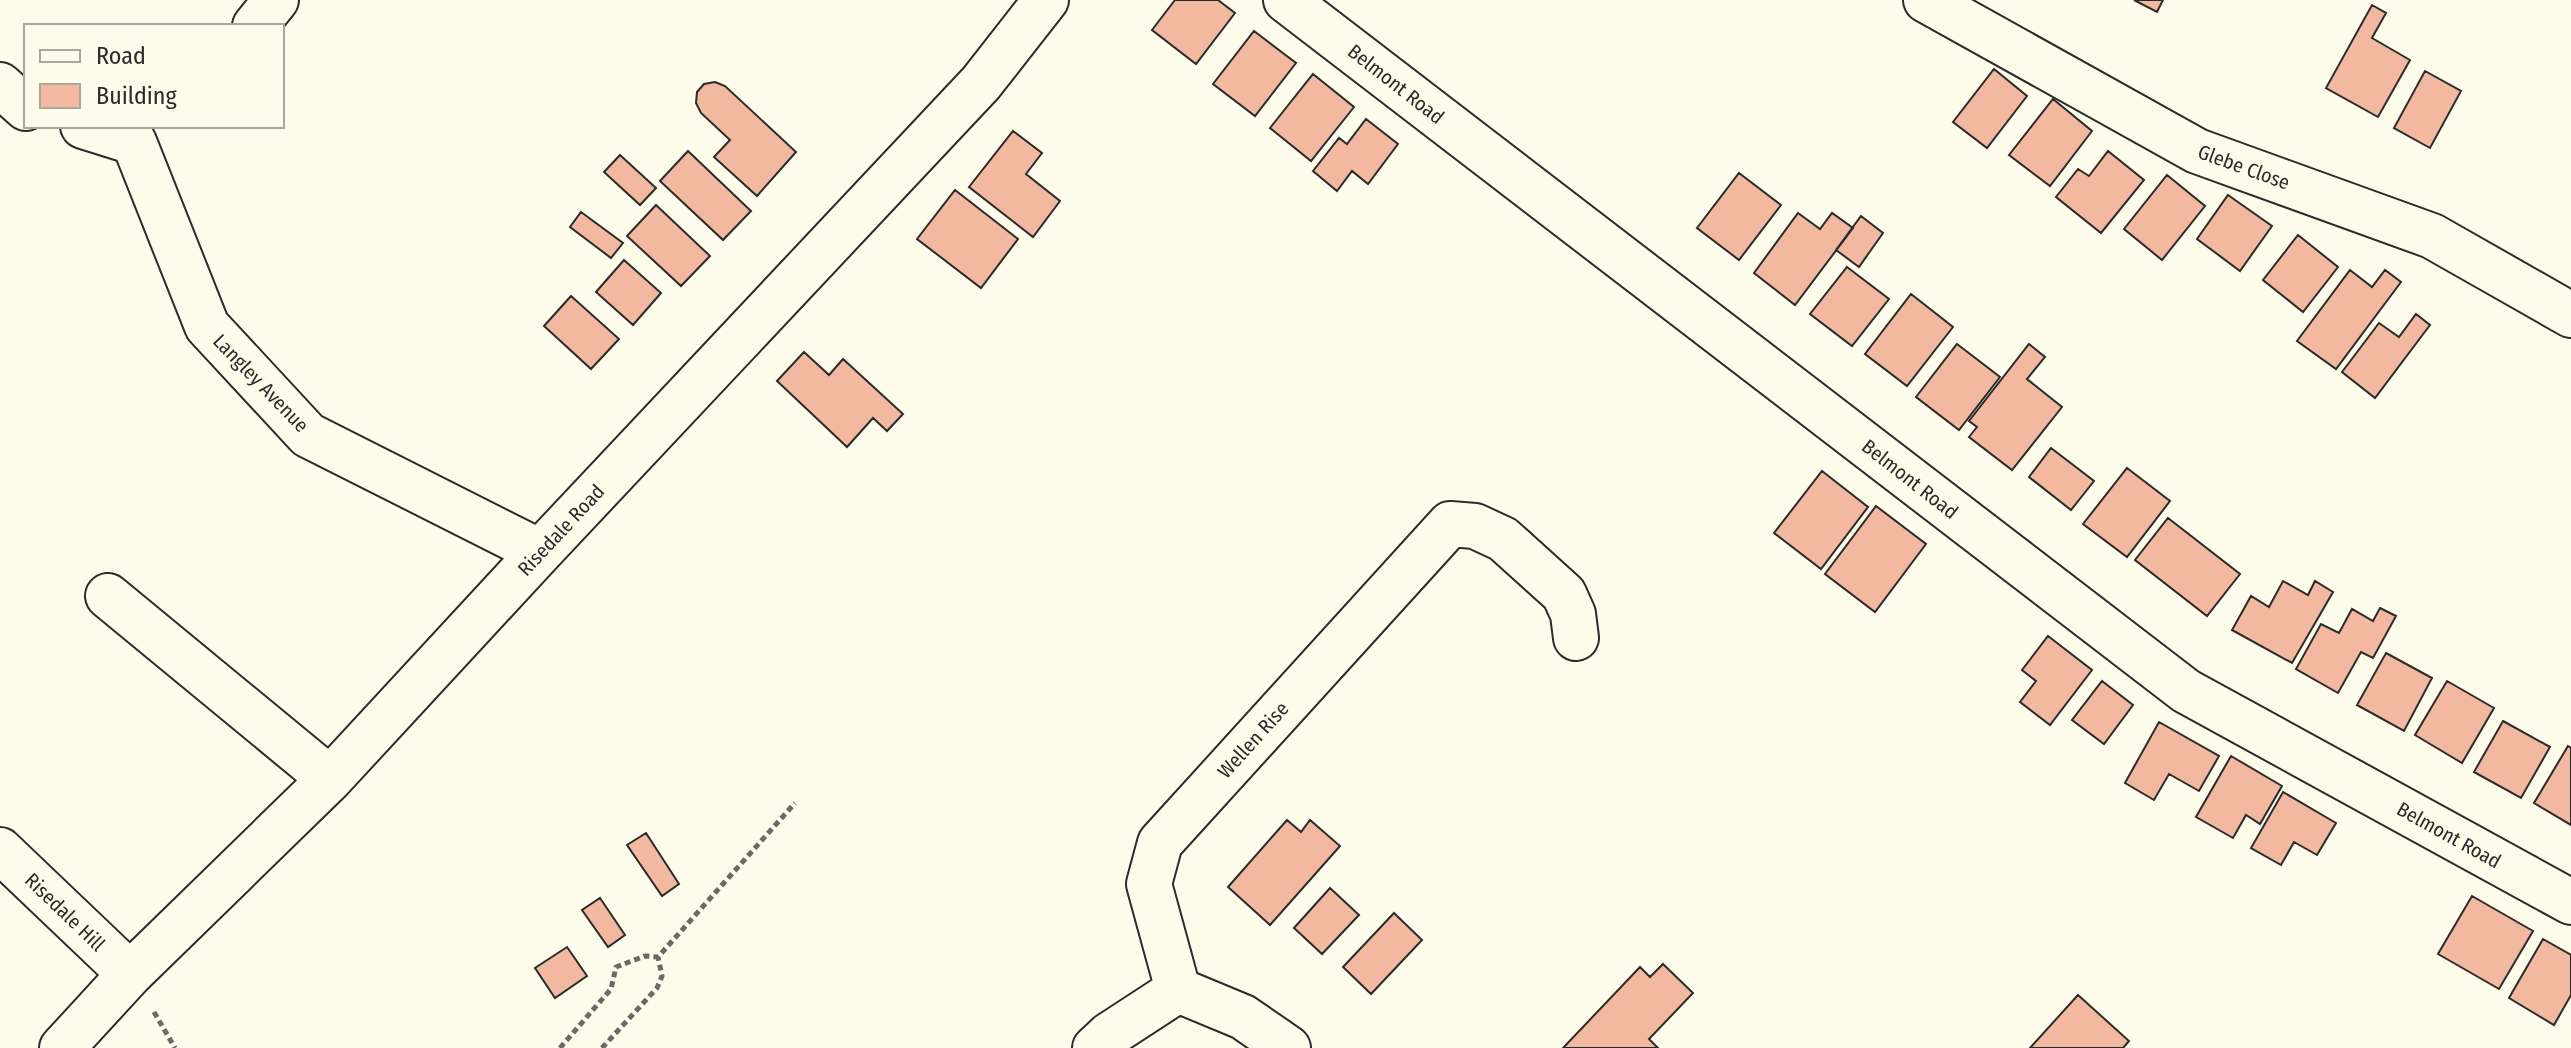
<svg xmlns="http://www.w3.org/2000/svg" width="2571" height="1048" viewBox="0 0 2571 1048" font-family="'Fira Sans Condensed',sans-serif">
<rect width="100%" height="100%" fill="#fdfbea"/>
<path fill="#f2b8a0" stroke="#2b2b2b" stroke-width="2" d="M1175,0H1218L1235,13L1196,64L1152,30Z
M2134,0H2163L2157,12Z
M2372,5L2386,13L2372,38L2410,60L2378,117L2326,88Z
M1254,31L1296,63L1255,116L1213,84Z
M1994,69L2027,96L1987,148L1953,122Z
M2425,71L2461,91L2430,148L2394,128Z
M1313,74L1354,107L1311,161L1270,128Z
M715,82L725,86L796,152L757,196L714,157L730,140L701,113L696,103L697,92L704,84Z
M2053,99L2092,131L2050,186L2009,155Z
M1366,119L1398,144L1368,184L1352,171L1337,191L1313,171L1339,138L1347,144Z
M1013,131L1042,153L1026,174L1060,201L1033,237L969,187Z
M688,151L751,211L723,240L660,181Z
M2108,151L2144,180L2101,233L2056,197L2078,169L2089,176Z
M620,155L656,188L640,205L604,172Z
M1739,173L1781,205L1739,260L1697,228Z
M2167,175L2205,206L2162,260L2124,229Z
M955,190L1018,239L981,288L917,239Z
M2228,195L2272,226L2240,271L2197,239Z
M656,205L710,256L681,286L627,236Z
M581,212L623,243L611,258L570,227Z
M1798,213L1820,229L1832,213L1853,228L1795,305L1754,273Z
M1861,216L1883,233L1859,267L1836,250Z
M2298,235L2338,267L2303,312L2263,280Z
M624,260L661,293L633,325L596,292Z
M1847,267L1889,299L1852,346L1810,314Z
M2350,270L2372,287L2385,270L2401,282L2336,369L2297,341Z
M1911,294L1953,327L1907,386L1865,354Z
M571,296L619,339L591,369L544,326Z
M2416,314L2430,325L2375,398L2342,372L2379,323L2399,337Z
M1957,344L2000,377L1959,430L1916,397Z
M2029,344L2045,357L2027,379L2062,407L2012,470L1969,437L1977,427L1969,421Z
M804,352L829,375L843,359L903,414L887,431L873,418L847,447L777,381Z
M2051,448L2094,481L2071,510L2029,477Z
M2127,468L2170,501L2127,557L2083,524Z
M1822,471L1868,507L1821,569L1774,533Z
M1876,506L1926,544L1875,612L1825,574Z
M2168,518L2240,574L2207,616L2135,560Z
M2283,581L2308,595L2315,581L2333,592L2292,663L2232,630L2251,596L2269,607Z
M2380,608L2396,616L2373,658L2361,652L2338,693L2296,669L2321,624L2339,633L2352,609L2373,621Z
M2048,636L2092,670L2050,725L2020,702L2036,681L2022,670Z
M2386,653L2432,678L2404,731L2357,705Z
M2102,681L2133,705L2104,744L2072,720Z
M2447,681L2494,708L2462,763L2415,735Z
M2503,721L2550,747L2521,798L2474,772Z
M2159,722L2219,756L2199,791L2169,774L2154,800L2125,783Z
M2568,746L2571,748V825L2534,803Z
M2231,756L2282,786L2260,824L2246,815L2233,838L2196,817Z
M2283,792L2336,823L2317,855L2294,842L2281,865L2251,848Z
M1287,820L1301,832L1310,820L1340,846L1270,925L1228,887Z
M646,833L679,884L662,896L627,845Z
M1330,888L1359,915L1322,954L1294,928Z
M2472,896L2533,931L2499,989L2438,954Z
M600,898L625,935L608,947L582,910Z
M1394,913L1422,940L1371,994L1343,967Z
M2543,939L2571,955V995L2554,1025L2509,998Z
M567,947L587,976L555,998L535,968Z
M1663,964L1693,993L1649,1039L1658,1048H1563L1640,967L1650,977Z
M2078,995L2129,1041L2123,1048H2030Z"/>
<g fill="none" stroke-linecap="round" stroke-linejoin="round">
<defs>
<path id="minor" d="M1286,0L2186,691L2571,902
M1926,0L2197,151L2432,236L2571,315
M255,26L276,0
M0,85L26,108
M83,126L134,142L207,326L308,435L540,552
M108,596L330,779
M0,850L130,974
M1178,990L1149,884L1160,843L1450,524L1475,526L1503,539L1564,594L1573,614L1576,638
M62,1048L130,974L330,779L540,552L981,83L1046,0
M1095,1048L1109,1035L1178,990L1243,1017L1288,1048"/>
</defs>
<use href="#minor" stroke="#2b2b2b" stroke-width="48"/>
<path stroke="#6a6964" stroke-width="5" stroke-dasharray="6 4" stroke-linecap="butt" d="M154,1012L175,1048
M560,1048L611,989L616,967L645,956L658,957L795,803
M602,1048L657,988L662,976L658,957"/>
<use href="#minor" stroke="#fdfbea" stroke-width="44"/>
</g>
<g text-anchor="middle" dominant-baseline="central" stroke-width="6" stroke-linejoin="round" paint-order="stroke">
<g font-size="20" fill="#2b2b2b" stroke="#fdfbea">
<text transform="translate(1396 84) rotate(38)">Belmont Road</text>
<text transform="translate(2244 167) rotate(20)">Glebe Close</text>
<text transform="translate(261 383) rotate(46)">Langley Avenue</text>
<text transform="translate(1910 479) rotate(38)">Belmont Road</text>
<text transform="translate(561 530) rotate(-47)">Risedale Road</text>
<text transform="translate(1253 740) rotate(-48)">Wellen Rise</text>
<text transform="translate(2449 835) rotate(29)">Belmont Road</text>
<text transform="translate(65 912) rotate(44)">Risedale Hill</text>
</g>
</g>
<rect x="24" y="24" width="260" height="104" fill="#fdfbea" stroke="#a9a89e" stroke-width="2"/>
<rect x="40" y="50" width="40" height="12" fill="#fdfbea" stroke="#a9a89e" stroke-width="2"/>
<text x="96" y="64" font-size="24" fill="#2b2b2b">Road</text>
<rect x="40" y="84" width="40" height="24" fill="#f2b8a0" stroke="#a9a89e" stroke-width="2"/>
<text x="96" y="104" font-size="24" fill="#2b2b2b">Building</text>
</svg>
